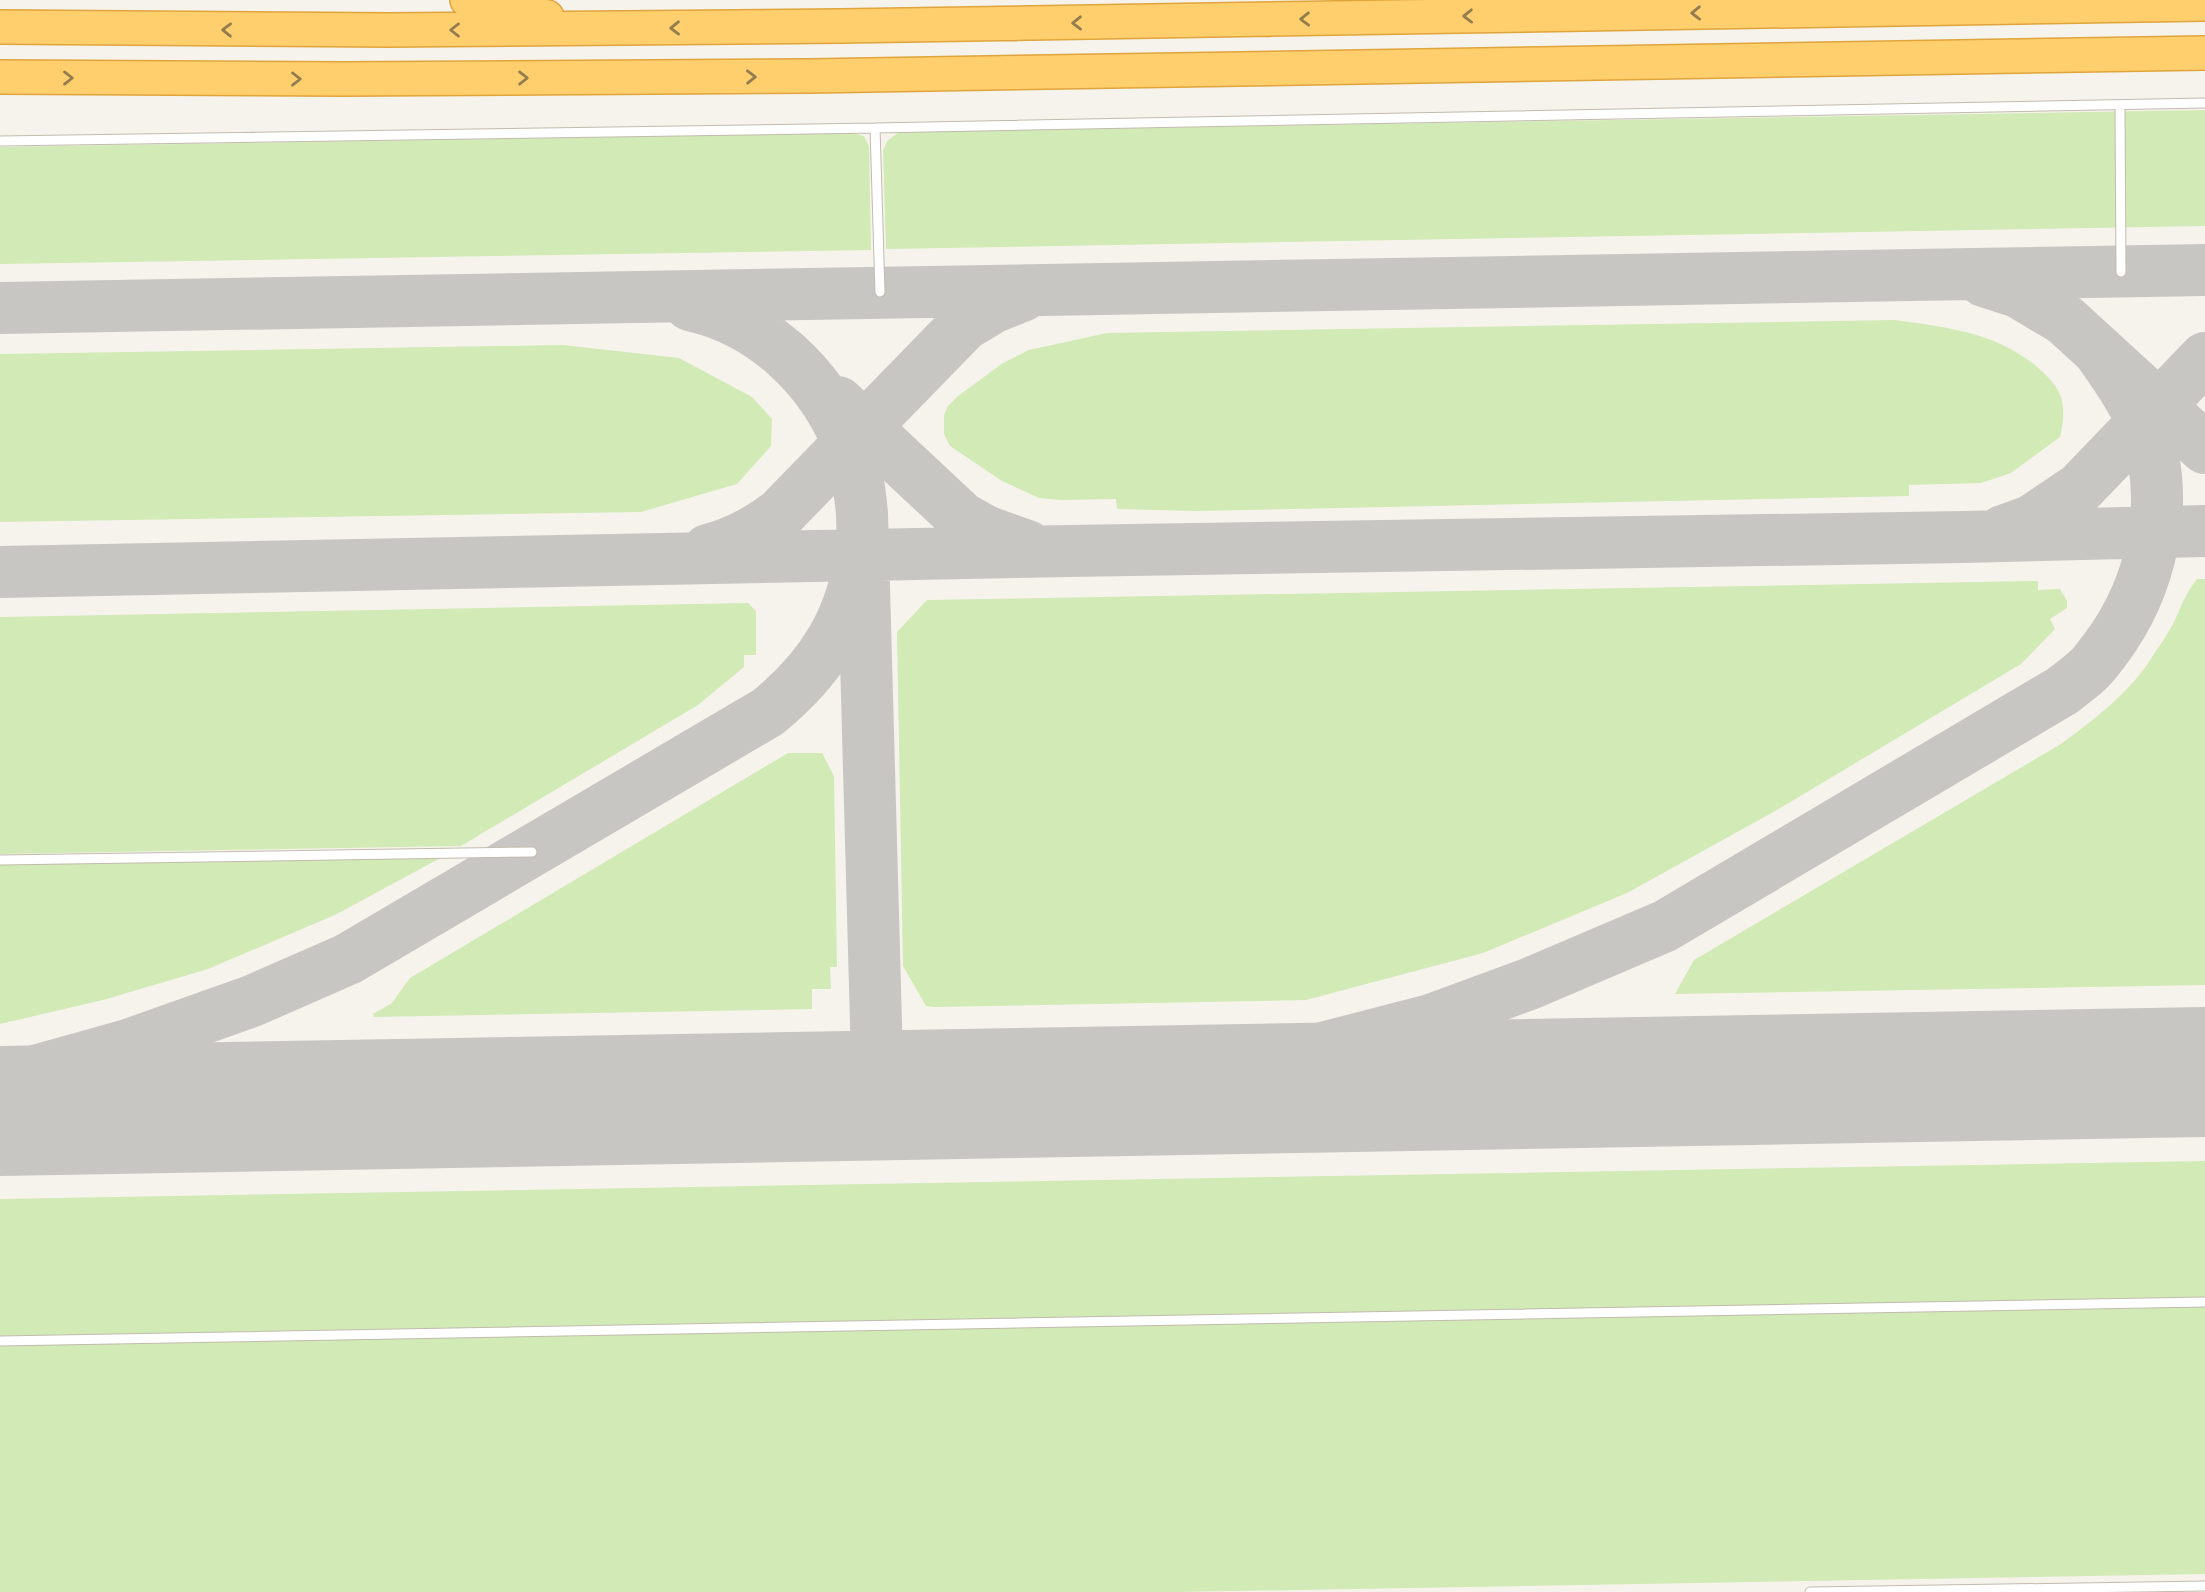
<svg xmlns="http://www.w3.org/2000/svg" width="2205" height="1592" viewBox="0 0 2205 1592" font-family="Raleway,sans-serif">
<rect width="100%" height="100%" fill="#f6f3ec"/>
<path fill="#d2eab5" d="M2205,110V226L886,249L883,151L887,141L899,132Z
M853,133L864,136L869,146L871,250L0,264V147Z
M1894,320C1945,327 1995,332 2036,366C2062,388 2068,402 2060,437L2011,473L1981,483L1909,485V496L1195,511L1117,509L1116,499L1060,500L1039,498L1002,481L950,446L944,434V415L948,406L958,396L1003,363L1029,350L1107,333Z
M563,345L679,358L752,397L772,419L771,446L737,484L641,512L0,522V354Z
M2197,579H2205V985L1675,994L1694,960L2061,744C2096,718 2131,692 2154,654C2161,644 2168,633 2174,622C2182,605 2185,594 2197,579Z
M2038,581V590L2060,589L2067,601V608L2050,619L2055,629L2021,664L1777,810L1627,893L1483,953L1306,1000L934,1007L926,1006L903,966L897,632L927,600Z
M748,603L756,611V655H744V667L698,705L461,846L0,854V617Z
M788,753H822L834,776L837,967H830L831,989H812V1009L374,1017L373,1014L392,1003L410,978Z
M444,856L337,914L208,969L103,1000L0,1024V864Z
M2205,1161V1298L0,1336V1199Z
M2205,1307V1574L1178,1592H0V1345Z"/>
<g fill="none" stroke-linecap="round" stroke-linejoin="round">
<path stroke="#c8c6c3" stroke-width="52" d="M1984,281L2018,292L2065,320L2205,448
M690,305C763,321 822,377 849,446C857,468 860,491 862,514L878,1096
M0,308L2205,270
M838,402L962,518L985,531L1027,546
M2003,531L2031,521L2080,488L2205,358
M708,550C735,543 758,531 780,514L964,325L994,307L1024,295
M0,572L1069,551L1963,537L2205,531
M0,1078L24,1074L128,1045L252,1001L348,959L768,712C823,667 854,617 862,545
M1187,1090L1307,1052L1431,1020L1529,984L1665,926L2062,691C2070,685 2079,678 2087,671C2094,665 2099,657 2104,651C2152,588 2173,499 2143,424C2132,398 2114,373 2098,350"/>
<path stroke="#c8c6c3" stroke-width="130" d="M0,1111L2205,1072"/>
<defs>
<path id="service" d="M2120,105L2121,272
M875,128L880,292
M0,141L875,128L2205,103
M0,860L532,852
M0,1341L2205,1302
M1810,1592L2205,1586"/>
<path id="motorway" d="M467,0L547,17
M0,27L388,30L841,26L2205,4
M0,77L342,79L810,76L2205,53"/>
</defs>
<use href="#service" stroke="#c2bbae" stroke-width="11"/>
<use href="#motorway" stroke="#e0a43c" stroke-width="36"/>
<use href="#service" stroke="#fff" stroke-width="9"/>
<use href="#motorway" stroke="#ffcf6e" stroke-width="33"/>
</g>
<defs><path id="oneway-chevron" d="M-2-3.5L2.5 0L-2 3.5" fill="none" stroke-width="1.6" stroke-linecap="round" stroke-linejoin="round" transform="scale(1.75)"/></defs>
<g stroke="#937c4e">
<use href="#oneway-chevron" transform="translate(1696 13) rotate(179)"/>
<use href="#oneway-chevron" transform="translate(1468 16) rotate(179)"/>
<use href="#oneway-chevron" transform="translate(1305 19) rotate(179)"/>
<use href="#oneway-chevron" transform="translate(1077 23) rotate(179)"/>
<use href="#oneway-chevron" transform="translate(675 28) rotate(179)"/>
<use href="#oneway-chevron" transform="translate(227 30) rotate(-179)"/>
<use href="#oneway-chevron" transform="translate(455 30) rotate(180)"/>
<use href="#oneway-chevron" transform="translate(751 77) rotate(-1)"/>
<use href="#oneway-chevron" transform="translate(68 78)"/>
<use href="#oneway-chevron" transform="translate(523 78)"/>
<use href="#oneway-chevron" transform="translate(296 79)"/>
</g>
</svg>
